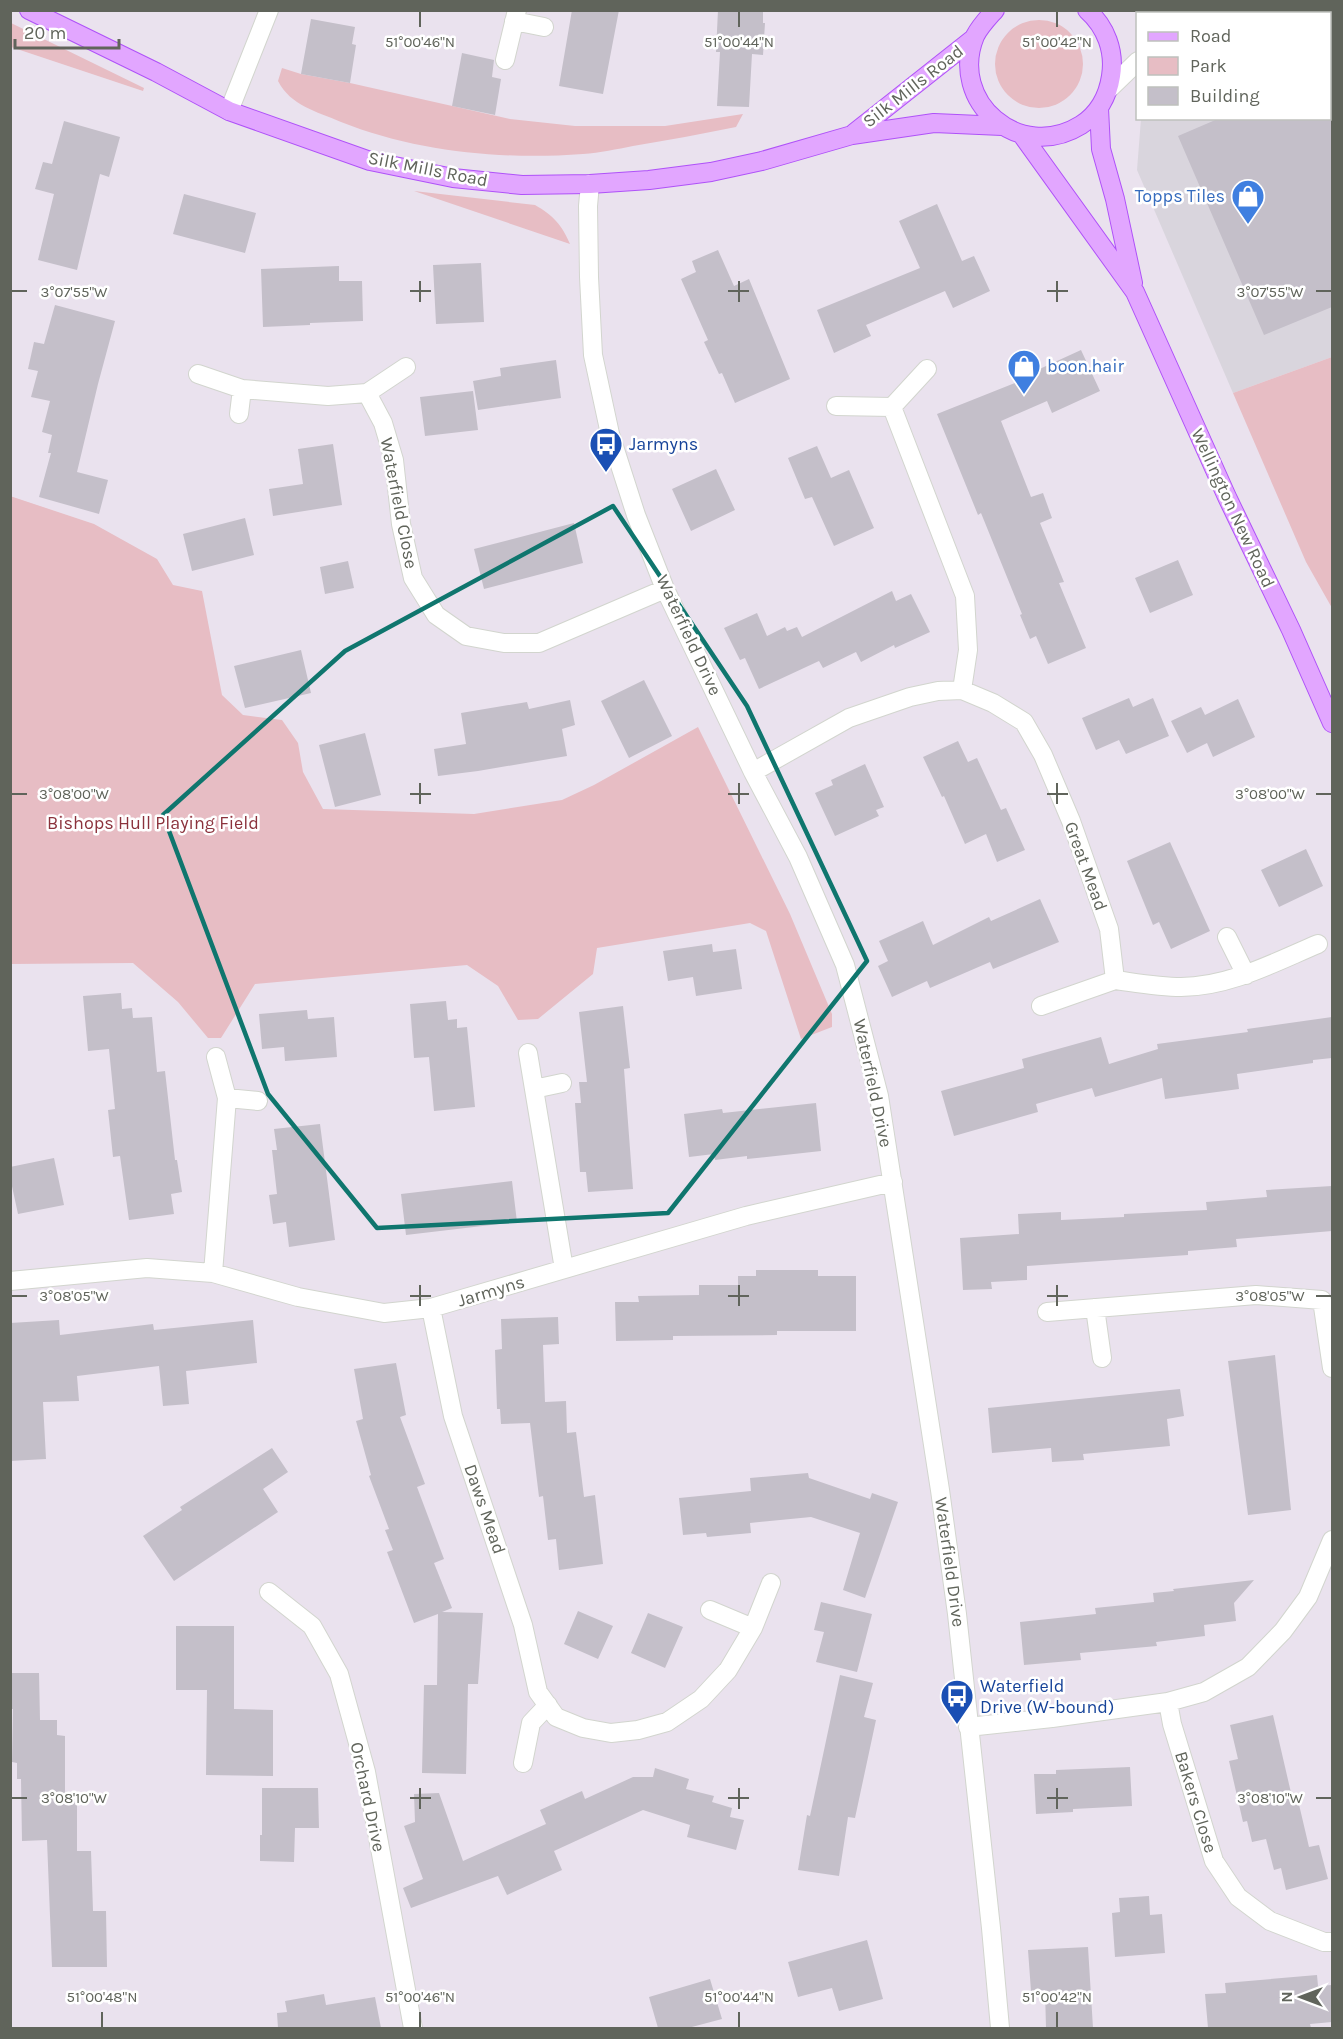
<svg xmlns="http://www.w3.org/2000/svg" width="1343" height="2039" viewBox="0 0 1343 2039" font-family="Karla,sans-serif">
<rect width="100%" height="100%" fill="#eae2ee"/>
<path fill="#d9d5dd" d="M1136,11H1332V357L1233,393L1137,170L1141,119L1330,118V14H1137Z"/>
<path fill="#e7bdc4" d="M995 64a44 44 0 1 1 88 0a44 44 0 1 1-88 0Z
M11,23L144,88L143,91L11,47Z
M282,68L301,74L350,83L510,119L575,126H665L743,114L736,127C702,134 668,140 633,146C617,149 600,153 583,154C502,160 417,152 341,122C316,111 291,106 278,81Z
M414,191L535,205C553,215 562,225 570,244Z
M1332,357V608L1306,562L1233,393Z
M10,496L94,524L157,559L173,585L202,591L222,695L243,715L282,720L298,743L303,772L323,809L474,814L562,800L594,785L698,727L790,914L832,1014V1027L801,1039L766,931L750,923L597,948L593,974L538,1019L518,1020L498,986L467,965L255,984L221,1038H208L178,1002L133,963L11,964Z"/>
<path fill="#c4bfc9" d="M572,10H619L603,94L559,86Z
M718,10H763V23H765L763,55L752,54L749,107L717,106L720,52H716Z
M311,19L355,27L352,44L356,45L350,83L301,74Z
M462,53L494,60L492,77L501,79L495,115L452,106Z
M1220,118H1332V307L1264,335L1178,136Z
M64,121L120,137L109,177L100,174L77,270L38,260L54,194L35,189L43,162L52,164Z
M184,194L256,213L245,253L173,234Z
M937,204L962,261L974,256L990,291L953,308L945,291L866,325L871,336L834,353L817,310L920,268L899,221Z
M718,250L734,286L749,279L790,379L735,403L722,373L719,374L704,342L708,340L681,279L696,272L692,261Z
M481,263L484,322L436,324L433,265Z
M339,266V281H362L363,321L310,323V325L263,327L261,269Z
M55,305L115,321L98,384L77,472L108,480L99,514L39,497L51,453H48L52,435L42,432L50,401L31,397L38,371L28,369L34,342L44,344Z
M1081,350L1100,391L1052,413L1047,401L1001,421L1031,497L1043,493L1052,518L1040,523L1064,582L1059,583L1086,648L1048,664L1036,636L1030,639L1020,615L1022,614L981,513L978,515L937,414L1035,375L1033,372Z
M556,360L561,398L478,410L473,381L501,376L500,368Z
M473,391L478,430L425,436L420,397Z
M333,444L342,505L273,516L269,489L303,484L298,449Z
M817,446L831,478L849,470L874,528L834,546L812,497L805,499L788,458Z
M716,469L735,510L691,531L672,489Z
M245,518L254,555L192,571L183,534Z
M574,523L583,563L484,589L474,549Z
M1178,560L1193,595L1150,613L1135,578Z
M348,561L354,588L325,594L320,567Z
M892,591L896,601L911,594L930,632L895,648L894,645L861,662L856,652L823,668L819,661L759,689L745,658L740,660L724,628L757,613L767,636L785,627L787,631L797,627L802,637Z
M301,650L311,693L245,708L234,666Z
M644,680L672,736L629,758L601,701Z
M1129,698L1133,707L1153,698L1169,736L1126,754L1119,740L1096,750L1082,718Z
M1238,699L1255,737L1213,757L1207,743L1187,753L1171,721L1201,707L1205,715Z
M570,700L575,725L562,729L567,756L478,771L438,776L434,749L466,744L461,713L527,702L529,709Z
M365,733L381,795L335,807L319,745Z
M958,741L968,762L977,758L1001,810L1006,808L1025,850L997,862L986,834L965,844L944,796L942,797L923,757Z
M865,764L884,807L876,810L879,816L835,836L815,793L833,785L831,780Z
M1170,842L1210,931L1171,949L1159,922L1153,925L1127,861Z
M1306,849L1323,886L1279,907L1261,870Z
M1040,899L1059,942L993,969L990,962L930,988L927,981L892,997L878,966L888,961L879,941L923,921L933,945L989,917L991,921Z
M712,944L713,952L736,949L742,989L696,996L693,977L668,981L663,951Z
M121,993L122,1009L132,1008L133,1018L152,1017L157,1072L165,1071L175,1160H177L182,1192L171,1194L174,1214L129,1220L120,1156L113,1157L108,1110L115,1109L109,1049L88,1051L83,996Z
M446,1001L448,1020L457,1019V1028L467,1027L475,1107L434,1111L429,1057L414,1058L410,1004Z
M623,1006L630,1068L624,1069L633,1189L588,1192L586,1172H580L575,1103H581L579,1082H587L579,1012Z
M307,1010L308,1019L334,1017L337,1057L285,1061L284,1047L262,1049L259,1014Z
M1332,1017V1058L1313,1060V1063L1237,1074L1239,1089L1165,1099L1162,1078L1095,1097L1092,1088L1036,1104L1038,1112L954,1136L941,1091L1024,1068L1022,1059L1101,1037L1109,1064L1158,1049L1157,1044L1248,1032L1247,1029Z
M816,1103L821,1151L747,1159V1156L715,1160L714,1154L689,1157L684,1114L722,1109L723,1113Z
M320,1124L335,1240L289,1247L286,1222L273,1224L269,1195L277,1194L272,1150H277L274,1129Z
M54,1158L64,1205L18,1214L10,1177V1167Z
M512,1181L517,1222L406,1235L401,1194Z
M1332,1186V1231L1236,1239L1237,1247L1188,1251V1255L1027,1266V1280L991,1282L992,1289L963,1290L960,1238L1019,1234L1018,1214L1061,1212V1220L1124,1217V1214L1207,1210L1206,1202L1267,1197L1266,1190Z
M756,1270H818V1276H856V1331H777V1335L673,1336V1340L616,1341L615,1302H639L638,1296L699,1295V1285H738V1276H756Z
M558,1317L559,1344L543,1345L545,1402L566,1401L567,1433L576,1432L584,1497L595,1495L603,1564L559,1570L556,1539L548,1540L543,1496L539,1497L530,1423L501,1424L500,1409H497L495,1350L502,1349L501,1319Z
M59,1320L60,1335L153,1324L154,1330L253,1320L257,1363L186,1371L189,1404L163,1406L159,1366L77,1376L79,1401L43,1402L46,1459L10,1461V1323Z
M1275,1355L1291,1510L1248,1515L1228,1361Z
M396,1363L406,1415L400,1417L425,1484L417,1487L444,1559L434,1563L452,1608L442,1612L483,1613L478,1684H468L466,1774L422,1773L424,1685H437L438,1614L414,1623L387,1552L393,1550L385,1530L389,1529L369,1476L371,1475L356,1421L363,1419L354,1369Z
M1180,1389L1184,1416L1167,1419L1170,1446L1083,1454L1084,1460L1052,1462L1051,1448L992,1453L988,1408Z
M272,1448L288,1472L263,1489L278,1512L174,1581L143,1536L182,1510L180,1507Z
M808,1473L809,1478L870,1499L872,1493L898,1502L865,1598L843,1590L860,1533L811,1517L750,1523L751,1533L707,1537L706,1533L683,1535L679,1498L751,1491L750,1478Z
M1254,1580L1234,1603L1236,1621L1204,1625L1205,1636L1156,1642L1157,1646L1080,1653L1081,1660L1024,1665L1020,1622L1096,1614L1095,1608L1154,1602L1153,1593L1174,1591L1173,1589Z
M821,1602L872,1614L857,1672L816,1662L824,1632L814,1630Z
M578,1611L613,1626L598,1659L564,1644Z
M648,1613L683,1627L665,1668L631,1653Z
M176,1626H234V1709L273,1710V1776L206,1775L207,1690H176Z
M10,1673H39L40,1720H57V1735L65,1736V1801H77V1851H91L93,1911H106L107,1967H52L47,1840L22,1841L21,1779H17V1763L12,1762L13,1709H10Z
M840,1675L873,1683L864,1717L876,1720L855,1818L848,1817L839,1876L798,1870L807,1815L810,1816Z
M1273,1715L1292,1797L1297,1796L1309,1847L1319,1845L1328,1879L1286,1890L1281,1868L1274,1870L1266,1839L1252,1842L1247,1821L1243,1822L1229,1761L1238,1759L1230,1725Z
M1130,1767L1132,1806L1073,1809V1812L1036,1814L1034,1774H1056V1770Z
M655,1768L689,1779L686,1789L714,1796L712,1802L732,1808L730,1817L744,1820L736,1850L687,1837L690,1825L643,1810L554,1851L562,1870L507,1895L498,1876L411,1908L403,1888L423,1879L404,1826L415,1822L414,1794L439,1793L463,1861L546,1824L540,1810L582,1791L585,1799L633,1777H653Z
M262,1788H318L319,1828H295L294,1862L260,1861V1835H262Z
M1149,1896L1150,1915L1162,1914L1165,1953L1115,1957L1112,1913L1120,1912L1119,1898Z
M867,1940L883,1999L839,2011L832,1988L798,1997L788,1962Z
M1088,1947L1093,2028H1046L1045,1990L1031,1991L1028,1950Z
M1317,1975L1318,1986L1332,1985V2022L1310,2024L1311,2028H1208L1205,1994L1226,1993L1225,1983Z
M710,1979L722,2019L688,2028H658L649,1997Z
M324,1994L326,2005L375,1997L381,2028H278L277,2013L287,2012L285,2001Z"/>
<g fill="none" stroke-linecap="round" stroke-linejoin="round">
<defs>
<path id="minor" d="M1195,14L1198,10
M514,21L544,27
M505,60L517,10
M1109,89L1138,61
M229,111L269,10
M590,184L588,206L589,277L593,355L610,434L636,515L665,589L753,772L798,857L845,965L879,1096L940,1490L957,1614L991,1928L1000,2028
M406,367L367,393L383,423L394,460L401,524L413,578L436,615L466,636L504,643H539L665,589
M198,374L242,389L328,396L367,393
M836,406L892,407L927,369
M892,407L965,596L968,650L962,690
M239,414L242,389
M753,772L849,718L910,697L938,691L962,690L993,703L1024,722L1043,755L1071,821L1109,929L1115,980L1041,1006
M1227,937L1246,975
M1115,980C1137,983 1159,987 1181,987C1229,987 1275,962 1318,944
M528,1053L564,1269
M534,1089L562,1083
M227,1098L258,1101
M213,1273L227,1098L216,1057
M10,1281L147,1268L213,1273L298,1297L384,1313L431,1308L746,1216L893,1182
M431,1308L453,1416L523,1625L538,1692L556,1717L583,1728L611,1733L638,1730L667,1722L701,1699L728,1670L753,1628L771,1583
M1095,1308L1102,1358
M1047,1312L1256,1295L1322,1300L1332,1368
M269,1592L312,1626L339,1674L366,1772L413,2028
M710,1610L753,1628
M1168,1702L1172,1724L1214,1861L1238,1897L1270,1921L1324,1942H1332
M968,1727L1052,1718L1168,1702L1204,1692L1248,1667L1283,1631L1308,1597L1332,1540
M523,1763L531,1723L548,1705"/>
<path id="major" d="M29,10L156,72L229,111L370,161L453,178L522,185L590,184L649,180L711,172L762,161L852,135L934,123L1002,126
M995,10C987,19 980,26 975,36C948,102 1020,163 1081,125C1098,114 1108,96 1111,76C1115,51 1106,27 1087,10
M1099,108L1101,149L1115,199L1133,283
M854,133L974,38
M1022,135L1135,292L1227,497L1291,630L1332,723"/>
</defs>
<use href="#minor" stroke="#d2d5ce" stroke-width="20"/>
<use href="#major" stroke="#af52f8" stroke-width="20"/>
<use href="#minor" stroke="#fff" stroke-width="18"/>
<use href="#major" stroke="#e2a6ff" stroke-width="18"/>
</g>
<path fill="none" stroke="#0f766e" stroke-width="4.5" stroke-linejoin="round" d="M613,506L747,706L867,961L668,1213L377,1228L268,1094L163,815L345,651Z"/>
<path fill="none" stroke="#60645b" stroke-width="2" d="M420,12V27M739,12V27M1057,12V27M420,281V302M739,281V302M1057,281V302M12,291H27M410,291H431M728,291H749M1047,291H1068M1316,291H1331M420,783V804M739,783V804M1057,783V804M12,794H27M410,794H431M728,794H749M1047,794H1068M1316,794H1331M420,1285V1306M739,1285V1306M1057,1285V1306M12,1296H27M410,1296H431M728,1296H749M1047,1296H1068M1316,1296H1331M420,1788V1809M739,1788V1809M1057,1788V1809M12,1798H27M410,1798H431M728,1798H749M1047,1798H1068M1316,1798H1331M102,2012V2027M420,2012V2027M739,2012V2027M1057,2012V2027"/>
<defs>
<symbol id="shop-pin" viewBox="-11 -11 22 30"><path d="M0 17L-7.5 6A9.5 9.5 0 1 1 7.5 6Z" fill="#3f7fe0" stroke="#fff"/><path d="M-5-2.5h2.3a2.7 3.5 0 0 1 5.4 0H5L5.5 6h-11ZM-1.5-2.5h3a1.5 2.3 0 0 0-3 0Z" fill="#fff"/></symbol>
<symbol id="bus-pin" viewBox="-11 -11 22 30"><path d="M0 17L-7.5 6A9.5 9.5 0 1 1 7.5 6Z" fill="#1a4fb4" stroke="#fff"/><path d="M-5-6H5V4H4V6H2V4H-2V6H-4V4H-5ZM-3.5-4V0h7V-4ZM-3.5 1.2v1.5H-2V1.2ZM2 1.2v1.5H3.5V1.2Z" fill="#fff"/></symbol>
</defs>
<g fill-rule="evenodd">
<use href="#shop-pin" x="1229" y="177" width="38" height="52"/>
<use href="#shop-pin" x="1005" y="347" width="38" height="52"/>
<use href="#bus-pin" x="587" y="425" width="38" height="52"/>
<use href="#bus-pin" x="938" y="1677" width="38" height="52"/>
</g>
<g text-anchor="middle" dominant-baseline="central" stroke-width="5" stroke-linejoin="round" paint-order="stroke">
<g font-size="18" fill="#60645b" stroke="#fff">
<text transform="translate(913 86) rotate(-38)">Silk Mills Road</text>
<text transform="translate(428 169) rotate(11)">Silk Mills Road</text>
<text transform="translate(399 503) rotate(79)">Waterfield Close</text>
<text transform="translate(1233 508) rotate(65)">Wellington New Road</text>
<text transform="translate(689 635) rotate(65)">Waterfield Drive</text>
<text transform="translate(1086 866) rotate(70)">Great Mead</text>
<text transform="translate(873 1083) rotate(78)">Waterfield Drive</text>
<text transform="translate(491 1291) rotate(-17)">Jarmyns</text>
<text transform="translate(485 1509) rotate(71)">Daws Mead</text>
<text transform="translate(950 1562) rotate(82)">Waterfield Drive</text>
<text transform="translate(368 1797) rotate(78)">Orchard Drive</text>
<text transform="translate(1196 1802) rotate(73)">Bakers Close</text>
</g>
<g font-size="18" fill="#366cbe" stroke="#fff" text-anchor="end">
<text x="1225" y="196">Topps Tiles</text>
<text x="1047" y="366" text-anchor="start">boon.hair</text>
</g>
<g font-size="18" fill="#164399" stroke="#fff" text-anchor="start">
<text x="629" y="444">Jarmyns</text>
<text x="980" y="1686">Waterfield<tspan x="980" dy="21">Drive (W-bound)</tspan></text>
</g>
<g font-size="18" fill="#8b323c" stroke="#fff">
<text x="153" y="823">Bishops Hull Playing Field</text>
</g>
</g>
<g font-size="15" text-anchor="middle" fill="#60645b" stroke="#fff" stroke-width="5" stroke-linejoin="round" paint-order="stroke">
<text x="420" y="47">51°00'46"N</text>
<text x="739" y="47">51°00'44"N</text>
<text x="1057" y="47">51°00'42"N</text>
<text x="1270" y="297">3°07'55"W</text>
<text x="74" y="297">3°07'55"W</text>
<text x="1270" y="799">3°08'00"W</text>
<text x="74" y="799">3°08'00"W</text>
<text x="1270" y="1301">3°08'05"W</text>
<text x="74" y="1301">3°08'05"W</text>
<text x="1270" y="1803">3°08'10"W</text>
<text x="74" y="1803">3°08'10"W</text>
<text x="102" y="2002">51°00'48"N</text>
<text x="420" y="2002">51°00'46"N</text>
<text x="739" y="2002">51°00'44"N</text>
<text x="1057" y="2002">51°00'42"N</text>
</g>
<rect width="1343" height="2039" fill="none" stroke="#60645b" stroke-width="24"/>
<rect x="1136" y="12" width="195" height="108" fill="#ffffff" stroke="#bfc1bd" stroke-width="1.5"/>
<rect x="1148" y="32" width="30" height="9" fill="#e2a6ff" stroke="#bfc1bd" stroke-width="1.5"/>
<text x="1190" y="42" font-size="18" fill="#60645b">Road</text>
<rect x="1148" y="57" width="30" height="18" fill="#e7bdc4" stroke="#bfc1bd" stroke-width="1.5"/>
<text x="1190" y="72" font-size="18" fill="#60645b">Park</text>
<rect x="1148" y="87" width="30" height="18" fill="#c4bfc9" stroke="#bfc1bd" stroke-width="1.5"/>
<text x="1190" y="102" font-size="18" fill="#60645b">Building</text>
<g transform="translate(1301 1997) rotate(270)" stroke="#ffffff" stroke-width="4.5" paint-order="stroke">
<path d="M0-4.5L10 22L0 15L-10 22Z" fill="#60645b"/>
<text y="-9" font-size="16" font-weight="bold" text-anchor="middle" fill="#60645b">N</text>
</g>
<path d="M15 39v9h104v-9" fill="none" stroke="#60645b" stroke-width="3"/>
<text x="24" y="39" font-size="18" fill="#60645b" stroke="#ffffff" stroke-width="4.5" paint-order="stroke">20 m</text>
</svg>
